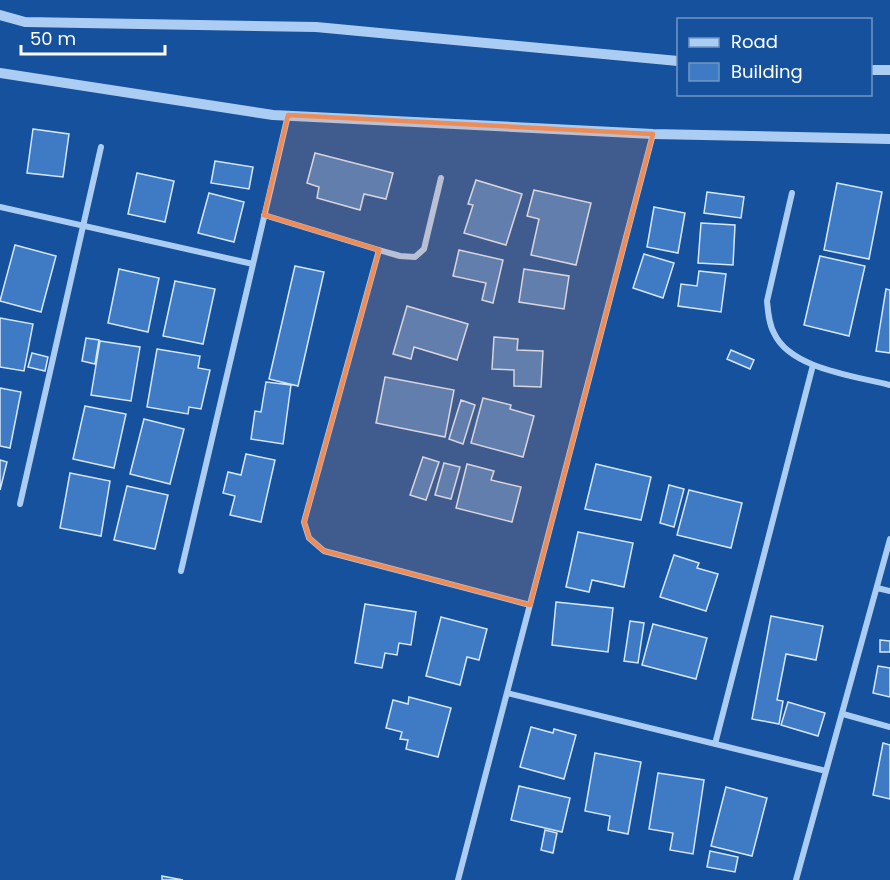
<svg xmlns="http://www.w3.org/2000/svg" width="890" height="880" viewBox="0 0 890 880" font-family="Poppins,sans-serif">
<rect width="100%" height="100%" fill="#15519d"/>
<path fill="#3e7bc4" stroke="#d5e7fd" stroke-width="1.5" d="M33,129L69,134L63,177L27,173Z
M315,153L393,173L386,199L364,194L360,210L317,198L319,187L307,183Z
M215,161L253,167L249,189L211,183Z
M137,173L174,181L165,222L128,214Z
M476,180L522,194L506,245L464,233L473,205L468,204Z
M837,183L882,192L869,259L824,250Z
M534,190L591,203L576,265L531,255L539,219L527,216Z
M707,192L744,197L741,218L704,213Z
M209,193L244,202L234,242L198,233Z
M654,207L685,213L678,253L647,247Z
M701,223L735,225L733,265L698,263Z
M15,245L56,256L41,312L0,301Z
M459,250L503,260L493,303L482,300L486,283L453,276Z
M644,254L674,263L663,298L633,288Z
M820,256L865,266L849,336L804,325Z
M295,266L324,272L298,386L269,379Z
M119,269L159,278L148,332L108,323Z
M524,269L569,276L564,309L519,302Z
M699,271L726,274L721,312L678,306L681,284L697,286Z
M175,281L215,289L203,344L163,336Z
M886,289L890,290V353L876,351Z
M407,306L468,324L457,360L414,347L411,359L393,354Z
M0,318L33,324L24,371L0,367Z
M494,337L518,339L517,350L543,351L541,387L514,386V370L492,369Z
M86,338L99,340L95,364L82,361Z
M100,341L140,347L131,401L91,395Z
M157,349L200,356L198,368L210,370L201,409L189,407L188,414L147,407Z
M731,350L754,360L750,369L727,359Z
M32,353L48,357L45,371L28,367Z
M385,377L454,390L445,437L376,423Z
M266,382L291,385L283,444L251,439L255,411L261,412Z
M0,388L21,392L10,448L0,446Z
M483,398L511,405L510,409L534,416L523,457L471,443Z
M461,400L475,405L463,444L449,439Z
M85,406L126,414L114,468L73,459Z
M144,419L184,429L170,484L130,474Z
M246,454L275,460L261,522L230,515L235,496L223,493L228,472L241,475Z
M423,457L439,462L426,500L410,495Z
M0,460L7,462L0,490Z
M444,463L460,467L451,499L435,495Z
M467,464L494,471L491,480L521,487L512,522L456,508Z
M596,464L651,477L641,520L585,509Z
M70,473L110,481L101,536L60,528Z
M669,485L684,489L674,527L660,523Z
M127,486L168,495L155,549L114,540Z
M689,490L742,503L731,548L677,535Z
M578,532L633,543L624,587L592,580L589,592L566,587Z
M674,555L699,563L697,568L718,574L706,611L660,597Z
M556,602L613,608L608,652L552,645Z
M365,604L416,612L411,645L399,643L397,655L385,653L382,668L355,663Z
M771,616L823,626L816,660L786,654L777,700L783,701L779,724L752,719Z
M441,617L487,629L479,660L467,657L460,685L426,676Z
M630,621L644,623L638,663L624,661Z
M653,624L707,638L696,679L642,665Z
M880,640L890,641V652H880Z
M878,666L890,668V697L873,693Z
M409,697L451,708L438,757L406,749L408,740L400,739L402,732L386,728L393,700L408,704Z
M788,702L825,713L818,736L781,725Z
M531,727L553,733L554,729L576,735L564,779L520,767Z
M883,743L890,745V799L873,795Z
M595,753L641,762L628,834L608,830L610,816L585,811Z
M658,773L704,780L693,854L670,850L673,833L649,829Z
M519,786L570,798L562,832L511,820Z
M726,787L767,798L752,856L711,846Z
M545,830L557,833L553,853L541,850Z
M710,851L738,857L735,872L707,867Z
M162,876L183,880H162Z"/>
<g fill="none" stroke-linecap="round" stroke-linejoin="round">
<path stroke="#accdf3" stroke-width="6" d="M792,193L767,301C768,312 769,324 774,333C790,369 856,376 890,385
M0,207L253,264
M264,215L379,250L400,256L415,257L424,249L441,178
M379,250L304,522L309,538L324,551L530,605
M20,504L101,147
M181,571L288,115
M877,588L890,591
M507,693L826,771
M843,714L890,727
M715,744L813,365
M458,880L653,134
M796,880L890,539"/>
<path stroke="#accdf3" stroke-width="10" d="M0,15L25,22L316,27L678,61
M870,70H890
M0,73L273,115L653,134L890,139"/>
</g>
<path fill="#ef8b55" fill-opacity="0.2" stroke="#ef8b55" stroke-width="4.5" stroke-linejoin="round" d="M288,115L653,134L530,605L324,551L309,538L304,522L379,250L264,215Z"/>
<rect x="677" y="18" width="195" height="78" fill="#15519d" stroke="#7397c4" stroke-width="1.5"/>
<rect x="689" y="38" width="30" height="9" fill="#accdf3" stroke="#7397c4" stroke-width="1.5"/>
<text x="731" y="48" font-size="18" fill="#ffffff">Road</text>
<rect x="689" y="63" width="30" height="18" fill="#3e7bc4" stroke="#7397c4" stroke-width="1.5"/>
<text x="731" y="78" font-size="18" fill="#ffffff">Building</text>
<path d="M21 45v9h144v-9" fill="none" stroke="#ffffff" stroke-width="3"/>
<text x="30" y="45" font-size="18" fill="#ffffff" stroke="#15519d" stroke-width="4.5" paint-order="stroke">50 m</text>
</svg>
